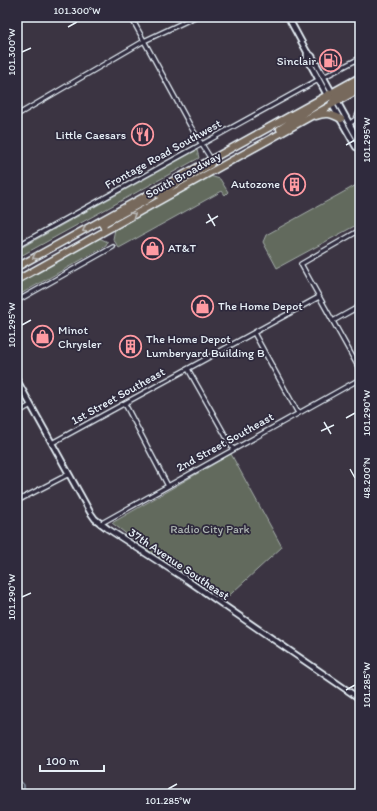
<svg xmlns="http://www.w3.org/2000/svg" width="377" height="811" viewBox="0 0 377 811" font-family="Itim,sans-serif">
<rect width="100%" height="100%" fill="#3b3442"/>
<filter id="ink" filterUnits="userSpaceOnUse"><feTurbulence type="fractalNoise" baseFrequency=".025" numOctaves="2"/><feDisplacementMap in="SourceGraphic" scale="8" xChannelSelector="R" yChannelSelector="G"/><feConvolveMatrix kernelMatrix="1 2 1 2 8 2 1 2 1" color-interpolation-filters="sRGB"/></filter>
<g filter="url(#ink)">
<path fill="#626a5d" stroke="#a5aeaa" d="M197,150L199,158L17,258V250Z
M210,176L220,179L228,192L225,195L222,191L119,248L113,239L115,229Z
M360,183V223L277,268L263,242L266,235Z
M99,238L108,242L106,246L17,296V284Z
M231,454L282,547L221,603L195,586L112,523Z"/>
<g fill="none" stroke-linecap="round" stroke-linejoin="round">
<path stroke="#8b9cab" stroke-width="1.5" d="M17,778L24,785V794"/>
<defs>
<path id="street" d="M131,17L191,127L211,159
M324,77L360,58
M17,115L144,41L195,17
M349,124L356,119L360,110
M360,230L301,264L360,370
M17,246L318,80
M17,301L113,247
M333,321L360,306
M254,333L298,413
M188,369L233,449
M125,404L168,486
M17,413L31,405
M52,443L319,297
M17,501L69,474
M100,524L360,379"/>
<path id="secondary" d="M288,17L307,52L312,56L360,143
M307,52V58L328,97
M331,103L356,147L360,148
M17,380L69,474L90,512L95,519L108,529L187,580L360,699"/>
<path id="highway" d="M332,104L335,97L360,83
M316,116C326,112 332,114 341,119
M280,129L329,97
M160,196L174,185L210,165L212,162L211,159
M105,231L103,225L106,222L147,200L154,195
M17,267L360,77
M17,280L360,89"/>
</defs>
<use href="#street" stroke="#e8f1f8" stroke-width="6"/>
<use href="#secondary" stroke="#e8f1f8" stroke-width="8"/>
<use href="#highway" stroke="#e8f1f8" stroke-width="9"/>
<use href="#street" stroke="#2f2a3d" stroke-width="3.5"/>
<use href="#secondary" stroke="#2f2a3d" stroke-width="4.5"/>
<use href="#highway" stroke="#77695c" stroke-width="6"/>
</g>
<defs><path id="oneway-chevron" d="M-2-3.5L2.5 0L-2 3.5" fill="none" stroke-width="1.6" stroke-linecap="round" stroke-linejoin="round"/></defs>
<g stroke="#bbbbba">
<use href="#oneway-chevron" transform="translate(133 215) rotate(-29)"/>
<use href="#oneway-chevron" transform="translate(85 230) rotate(150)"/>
<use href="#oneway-chevron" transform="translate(35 257) rotate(152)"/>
</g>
</g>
<path fill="none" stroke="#e8f1f8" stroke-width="1.5" d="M68,27L77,22M22,52L31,48M346,145L355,140M208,214L215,226M206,223L218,216M22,325L31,320M346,418L355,413M324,422L331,434M321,431L334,425M350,469L355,478M22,597L31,593M346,690L355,685M168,789L177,784"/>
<defs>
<symbol id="fuel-ring" viewBox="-11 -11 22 22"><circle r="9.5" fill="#2f2a3d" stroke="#ff9aa2" stroke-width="1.5"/><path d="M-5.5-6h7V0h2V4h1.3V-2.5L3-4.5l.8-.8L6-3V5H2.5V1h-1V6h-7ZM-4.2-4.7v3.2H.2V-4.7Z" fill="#ff9aa2"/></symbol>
<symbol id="restaurant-ring" viewBox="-11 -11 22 22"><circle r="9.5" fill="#2f2a3d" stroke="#ff9aa2" stroke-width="1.5"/><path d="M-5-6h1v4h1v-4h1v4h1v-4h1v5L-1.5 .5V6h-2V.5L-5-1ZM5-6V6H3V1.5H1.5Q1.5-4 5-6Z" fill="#ff9aa2"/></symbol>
<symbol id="building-ring" viewBox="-11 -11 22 22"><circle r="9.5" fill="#2f2a3d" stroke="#ff9aa2" stroke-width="1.5"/><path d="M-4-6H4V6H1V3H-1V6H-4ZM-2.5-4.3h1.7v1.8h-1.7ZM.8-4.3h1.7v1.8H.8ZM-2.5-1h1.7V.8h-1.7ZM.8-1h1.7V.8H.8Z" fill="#ff9aa2"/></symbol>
<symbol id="shop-ring" viewBox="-11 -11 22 22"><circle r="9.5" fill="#2f2a3d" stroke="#ff9aa2" stroke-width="1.5"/><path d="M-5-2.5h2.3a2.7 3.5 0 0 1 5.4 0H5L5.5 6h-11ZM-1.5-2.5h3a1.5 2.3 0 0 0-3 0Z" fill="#ff9aa2"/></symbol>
</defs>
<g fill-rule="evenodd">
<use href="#fuel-ring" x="318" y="48" width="25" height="25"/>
<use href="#restaurant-ring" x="130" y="122" width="25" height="25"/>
<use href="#building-ring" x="282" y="172" width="25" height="25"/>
<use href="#shop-ring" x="140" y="236" width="25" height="25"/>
<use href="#shop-ring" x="190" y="294" width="25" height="25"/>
<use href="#shop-ring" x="30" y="324" width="25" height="25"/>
<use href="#building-ring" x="118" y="334" width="25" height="25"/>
</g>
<g text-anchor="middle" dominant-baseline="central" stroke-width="3.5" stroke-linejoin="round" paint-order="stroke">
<g font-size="12" fill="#e8f1f8" stroke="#2f2a3d" text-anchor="start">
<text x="316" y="61" text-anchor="end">Sinclair</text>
<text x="126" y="135" text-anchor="end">Little Caesars</text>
<text x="280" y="184" text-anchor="end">Autozone</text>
<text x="168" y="248">AT&amp;T</text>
<text x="218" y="306">The Home Depot</text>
<text x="58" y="330">Minot<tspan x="58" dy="14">Chrysler</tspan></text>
<text x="146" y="339">The Home Depot<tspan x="146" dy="14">Lumberyard Building B</tspan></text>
</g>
<g font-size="12" fill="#e8f1f8" stroke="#2f2a3d">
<text transform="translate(163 154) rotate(-29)">Frontage Road Southwest</text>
<text transform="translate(183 175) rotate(-29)">South Broadway</text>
<text transform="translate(118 396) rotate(-29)">1st Street Southeast</text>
<text transform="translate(225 442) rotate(-29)">2nd Street Southeast</text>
<text transform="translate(179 564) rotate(34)">37th Avenue Southeast</text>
</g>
<g font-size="12" fill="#acb4b2" stroke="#2f2a3d">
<text x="210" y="529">Radio City Park</text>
</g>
</g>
<rect width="377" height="811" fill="none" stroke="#2f2a3d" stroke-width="44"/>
<path d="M40 765v6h64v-6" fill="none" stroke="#e8f1f8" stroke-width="2"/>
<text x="46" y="765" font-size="12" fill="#e8f1f8" stroke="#2f2a3d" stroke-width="3" paint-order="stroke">100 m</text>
<rect x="22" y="22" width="333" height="767" fill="none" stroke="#e8f1f8" stroke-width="1.5"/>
<g font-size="10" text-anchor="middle" fill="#e8f1f8">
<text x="77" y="14">101.300°W</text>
<text transform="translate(11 52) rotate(-90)" y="4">101.300°W</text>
<text transform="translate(366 140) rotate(-90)" y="4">101.295°W</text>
<text transform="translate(11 325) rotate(-90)" y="4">101.295°W</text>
<text transform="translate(366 413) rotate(-90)" y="4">101.290°W</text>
<text transform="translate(366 478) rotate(-90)" y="4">48.200°N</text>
<text transform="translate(11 597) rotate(-90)" y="4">101.290°W</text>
<text transform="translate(366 685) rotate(-90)" y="4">101.285°W</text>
<text x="168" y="804">101.285°W</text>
</g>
</svg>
